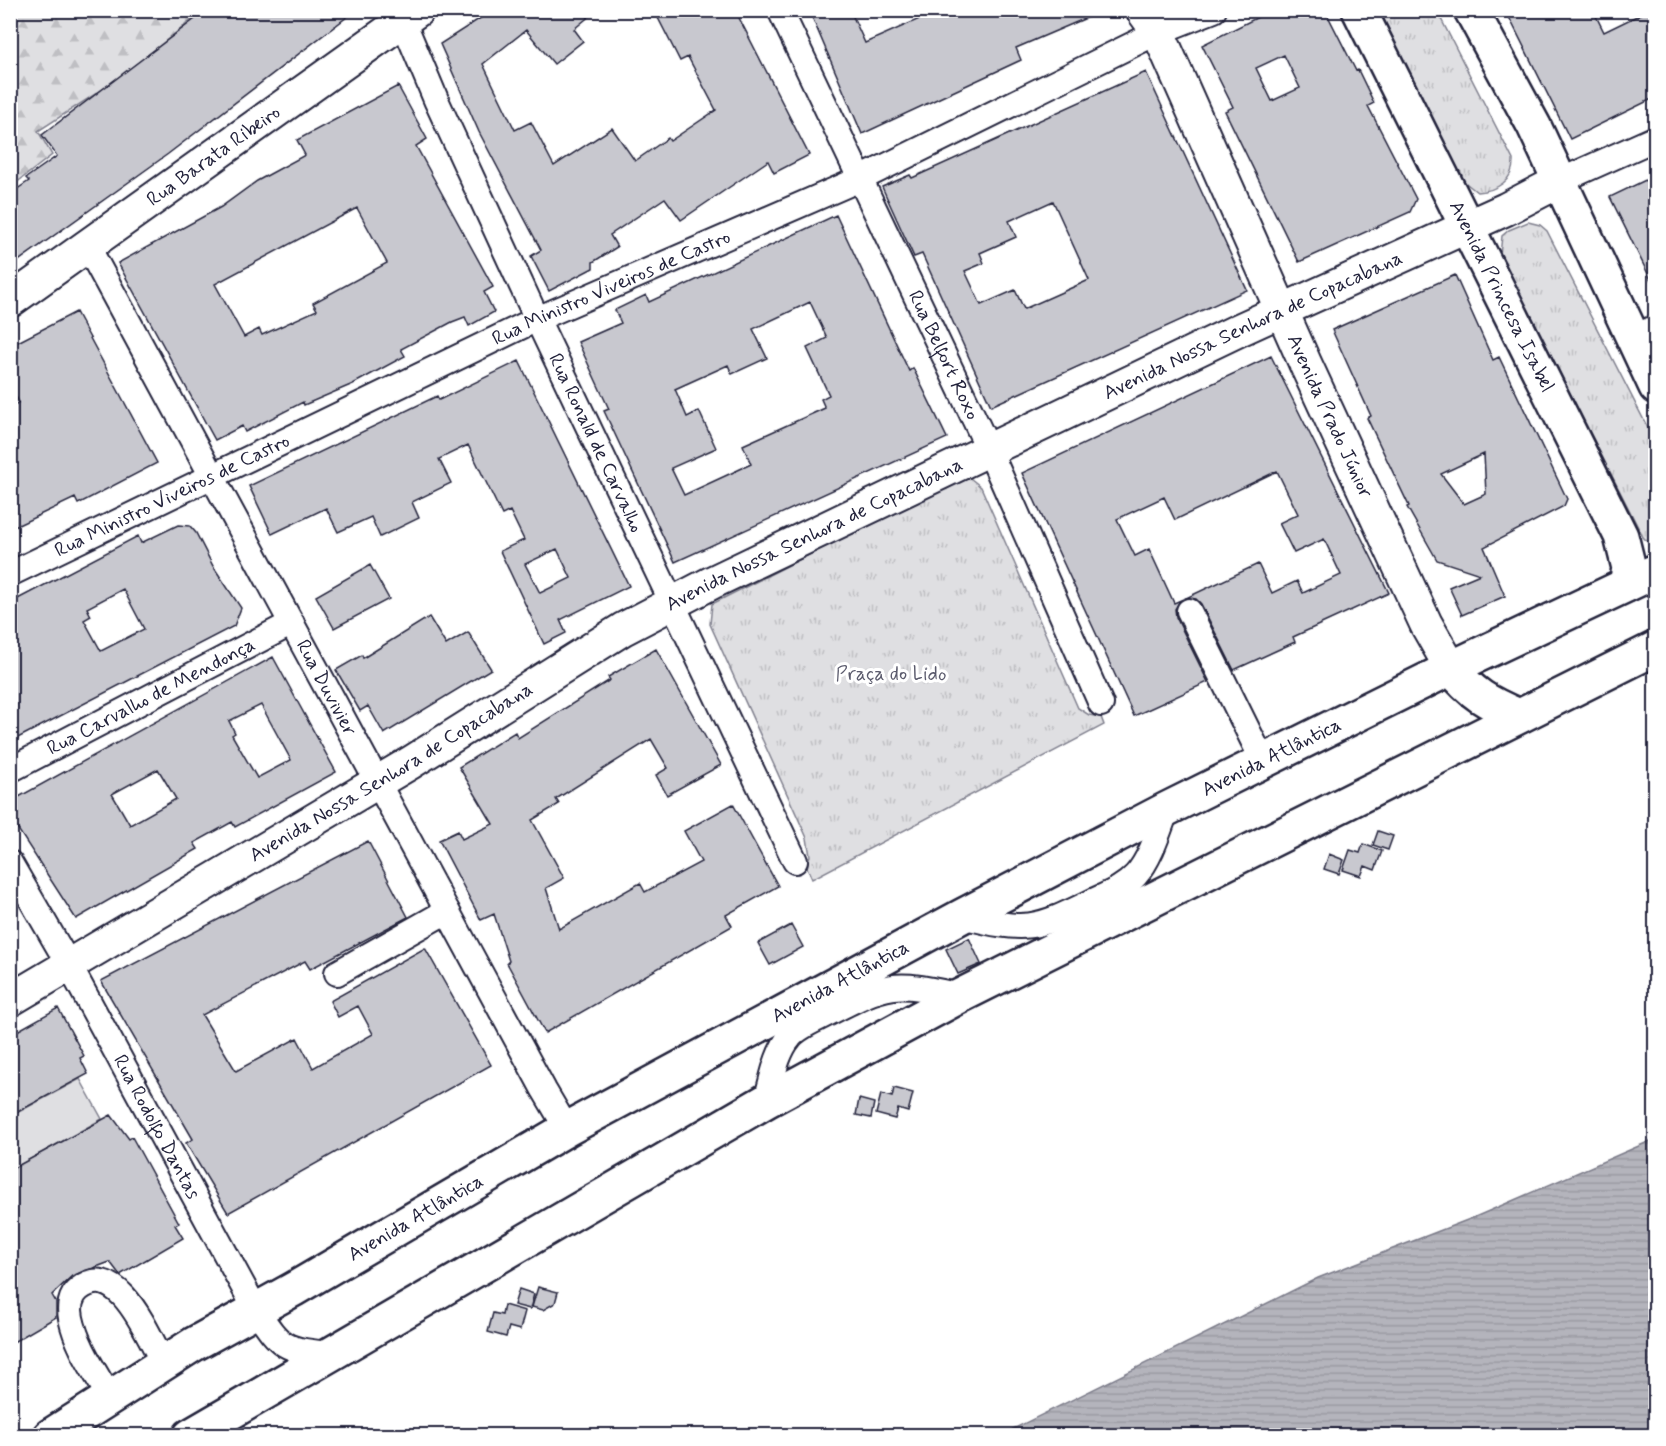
<svg xmlns="http://www.w3.org/2000/svg" width="1666" height="1446" viewBox="0 0 1666 1446" font-family="Mynerve,sans-serif">
<defs>
<pattern id="grass-tufts" width="24" height="20" patternUnits="userSpaceOnUse" patternTransform="scale(1.5)"><rect width="24" height="20" fill="#dfdfe2"/><path d="M3 7l-1-3M5 7V3M7 7l1-3M15 17l-1-3M17 17v-4M19 17l1-3" fill="none" stroke="#bfbfc3"/></pattern>
<pattern id="forest-firs" width="22" height="20" patternUnits="userSpaceOnUse" patternTransform="scale(1.5)"><rect width="22" height="20" fill="#dfdfe2"/><path d="M5 1l3.5 6h-7zM16 11l3.5 6h-7z" fill="#bfbfc3"/></pattern>
<pattern id="water-rules" width="6" height="5" patternUnits="userSpaceOnUse" patternTransform="scale(1.5)"><rect width="6" height="5" fill="#b4b4bc"/><path d="M0 2.5h6" fill="none" stroke="#9a9aa2"/></pattern>
</defs>
<rect width="100%" height="100%" fill="#fff"/>
<filter id="ink" filterUnits="userSpaceOnUse"><feTurbulence type="fractalNoise" baseFrequency=".0167" numOctaves="2"/><feDisplacementMap in="SourceGraphic" scale="12" xChannelSelector="R" yChannelSelector="G"/><feConvolveMatrix kernelMatrix="1 2 1 2 8 2 1 2 1" color-interpolation-filters="sRGB"/></filter>
<g filter="url(#ink)">
<path fill="url(#grass-tufts)" stroke="#80808e" stroke-width="1.5" d="M1376,11H1437L1513,160C1514,181 1496,191 1477,192L1462,180Z
M1528,222L1540,225L1547,231L1655,442V550L1643,537L1500,255L1502,236L1509,230Z
M970,478L981,487L1078,708L1089,715L1101,717L1104,725L812,879L806,865L810,856L807,838L710,624L712,604L959,479Z"/>
<path fill="url(#forest-firs)" stroke="#80808e" stroke-width="1.5" d="M15,11H203L114,82L38,131L52,155L11,187L10,27Z"/>
<path fill="#dfdfe2" stroke="#80808e" stroke-width="1.5" d="M80,1079L102,1119L11,1170V1116Z"/>
<path fill="url(#water-rules)" stroke="#7a7a88" stroke-width="1.5" d="M1655,1139V1435H1001L1318,1278L1475,1217Z"/>
<path fill="#c8c8cf" stroke="#22223b" stroke-width="1.5" fill-rule="evenodd" d="M207,10H356L168,154L10,267V194L29,181L26,178L57,156L42,135Z
M493,10H597L574,29L583,41L554,64L526,30L483,64L515,130L531,122L554,166L612,128L635,161L668,138L670,141L716,110L688,57L680,61L654,10H735L809,155L774,173L768,161L681,220L665,198L610,235L617,247L593,262V268L549,291L531,256L541,250L479,132L440,44Z
M809,10H850L865,43L922,18L918,10H1105L1016,48L1021,60L862,134Z
M1272,10H1325L1356,71L1358,70L1374,103L1368,106L1416,199L1410,212L1299,262L1225,111L1233,107L1202,45ZM1284,55L1300,88L1272,101L1256,68Z
M1520,10H1593L1604,32L1649,10H1656V97L1570,139L1508,15Z
M1146,72L1247,290L991,406L922,254L914,257L882,187L910,175L912,178ZM1053,201L1089,280L1024,309L1015,290L981,305L965,271L984,263L980,253L1016,237L1009,221Z
M398,86L427,139L416,146L493,287L484,292L494,312L469,326L465,317L452,322L401,349L405,356L353,384L304,405L303,402L245,432L242,426L215,440L118,263L221,207L257,181L305,155L297,140ZM357,208L387,263L313,303L317,310L262,335L259,329L244,337L215,284Z
M1656,175V290L1610,197Z
M836,215L909,371L913,368L947,438L675,562L604,411L609,409L578,342L621,323L615,310L646,295L649,302ZM810,302L827,338L807,348L829,395L821,399L825,408L743,445L751,464L684,495L671,468L716,448L699,411L687,417L675,389L728,365L732,374L767,358L753,329Z
M1455,275L1493,360L1499,357L1567,499L1564,506L1484,547L1505,596L1462,615L1449,587L1480,574L1437,560L1407,507L1409,506L1367,418L1371,416L1332,330ZM1484,454L1486,494L1464,504L1441,474Z
M76,312L157,463L78,504L75,498L10,529V408L19,402L10,386V346Z
M1271,356L1389,593L1293,637L1295,642L1234,670L1201,604L1196,599L1186,598L1258,564L1272,593L1297,581L1303,593L1341,575L1324,539L1294,553L1279,523L1298,514L1277,471L1175,520L1164,497L1117,519L1135,556L1149,549L1174,603L1181,600L1175,609L1176,617L1208,682L1134,716L1022,473Z
M519,361L629,586L560,620L566,633L544,644L500,551L524,540L510,511L502,515L468,445L439,459L451,483L412,502L419,518L380,537L371,517L338,532L326,508L272,534L249,486L437,396L439,400ZM557,549L571,578L540,593L525,564Z
M178,525L190,526L196,533L213,566L241,608L234,626L10,742V603L138,536L141,543ZM123,589L144,629L101,651L84,620L91,616L87,608Z
M370,565L389,599L334,628L316,596Z
M429,617L446,645L468,632L491,669L384,734L368,706L360,711L336,670L362,655L363,658Z
M656,649L721,765L667,795L656,775L668,768L651,739L556,799L559,804L532,820L564,878L546,888L559,929L640,883L645,892L701,862L684,831L733,804L778,886L726,915L732,926L545,1033L507,963L509,961L494,914L481,920L439,840L458,831L462,839L493,824L459,767L515,732L518,738L610,680L608,677Z
M273,657L336,772L235,827L232,822L194,843L198,849L76,919L10,817L15,799ZM261,705L291,760L257,778L232,735L235,733L229,721ZM158,769L176,799L130,825L112,794Z
M1378,831L1393,836L1388,850L1373,845Z
M368,841L408,917L310,969L305,961L202,1015L236,1071L297,1038L313,1068L373,1034L358,1006L338,1017L330,1001L425,948L491,1065L228,1213L186,1143L193,1139L101,981Z
M1363,844L1382,851L1375,870L1365,866L1361,876L1343,870L1350,850L1360,853Z
M1329,854L1344,860L1339,874L1324,869Z
M791,925L803,947L770,965L758,943Z
M969,938L981,964L958,974L946,949Z
M58,1008L84,1056L80,1058L88,1074L10,1116V1035Z
M894,1088L913,1093L908,1112L898,1109L895,1119L876,1114L881,1094L892,1097Z
M859,1099L874,1103L871,1118L856,1115Z
M111,1115L129,1139L132,1137L179,1223L175,1225L183,1238L120,1275L110,1262L72,1276L52,1295L56,1302V1317L10,1344V1170Z
M538,1287L558,1292L555,1303L543,1310L532,1307Z
M519,1289L534,1294L530,1309L514,1305Z
M504,1305L525,1311L520,1330L509,1327L506,1337L488,1332L493,1313L502,1315Z"/>
<g fill="none" stroke-linecap="round" stroke-linejoin="round">
<defs>
<g id="minor">
<path id="s1" d="M780,10L989,450L1101,704"/>
<path id="s2" d="M403,21L437,102L537,319L795,861"/>
<path d="M1560,181L1656,138"/>
<path id="s3" d="M88,247L544,1090L567,1129"/>
<path d="M1633,338L1656,327"/>
<path id="s4" d="M10,574L537,319L860,179L1158,32L1214,10"/>
<path d="M1189,611L1263,761"/>
<path id="s5" d="M10,770L292,623"/>
<path id="s6" d="M10,863L69,965L256,1310C282,1348 283,1349 328,1354"/>
<path d="M962,916C1026,932 1034,930 1093,901C1108,894 1124,888 1136,875C1151,858 1159,830 1167,809"/>
<path d="M337,973L447,911"/>
<path d="M766,1101C772,1081 776,1053 790,1037C799,1026 816,1020 829,1013C889,982 893,981 960,996"/>
<path d="M110,1398C96,1373 77,1347 71,1318C69,1308 70,1296 79,1289C118,1257 149,1338 164,1364"/>
</g>
<g id="major">
<path id="s7" d="M1142,10L1158,32L1305,363L1426,624L1451,668"/>
<path id="s8" d="M10,301L418,10"/>
<path id="s9" d="M10,1000L410,763L623,629L713,582L1241,329L1506,209L1560,181"/>
</g>
<g id="highway">
<path id="s10" d="M1359,10L1621,536L1629,568L1626,585"/>
<path d="M1471,10L1534,126L1656,387"/>
<path d="M1451,668C1472,694 1488,703 1519,716"/>
<path id="s11" d="M50,1436L194,1344L294,1289L567,1129L962,916L1167,809L1451,668L1656,571"/>
<path d="M190,1436L766,1101L960,996L1656,648"/>
</g>
</defs>
<use href="#minor" stroke="#22223b" stroke-width="28"/>
<use href="#major" stroke="#22223b" stroke-width="36"/>
<use href="#highway" stroke="#22223b" stroke-width="38"/>
<use href="#minor" stroke="#fff" stroke-width="24"/>
<use href="#major" stroke="#fff" stroke-width="32"/>
<use href="#highway" stroke="#fff" stroke-width="33"/>
</g>
</g>
<g text-anchor="middle" dominant-baseline="central" stroke-width="6" stroke-linejoin="round" paint-order="stroke">
<g font-size="20" fill="#22223b" stroke="#fff">
<text stroke="none"><textPath href="#s8" startOffset="250">Rua Barata Ribeiro</textPath></text>
<text stroke="none"><textPath href="#s4" startOffset="666">Rua Ministro Viveiros de Castro</textPath></text>
<text stroke="none"><textPath href="#s10" startOffset="320">Avenida Princesa Isabel</textPath></text>
<text stroke="none"><textPath href="#s9" startOffset="1416">Avenida Nossa Senhora de Copacabana</textPath></text>
<text stroke="none"><textPath href="#s1" startOffset="382">Rua Belfort Roxo</textPath></text>
<text stroke="none"><textPath href="#s7" startOffset="448">Avenida Prado Júnior</textPath></text>
<text stroke="none"><textPath href="#s2" startOffset="464">Rua Ronald de Carvalho</textPath></text>
<text stroke="none"><textPath href="#s4" startOffset="180">Rua Ministro Viveiros de Castro</textPath></text>
<text stroke="none"><textPath href="#s9" startOffset="930">Avenida Nossa Senhora de Copacabana</textPath></text>
<text stroke="none"><textPath href="#s3" startOffset="501">Rua Duvivier</textPath></text>
<text stroke="none"><textPath href="#s5" startOffset="159">Rua Carvalho de Mendonça</textPath></text>
<text stroke="none"><textPath href="#s11" startOffset="1398">Avenida Atlântica</textPath></text>
<text stroke="none"><textPath href="#s9" startOffset="444">Avenida Nossa Senhora de Copacabana</textPath></text>
<text stroke="none"><textPath href="#s11" startOffset="912">Avenida Atlântica</textPath></text>
<text stroke="none"><textPath href="#s6" startOffset="302">Rua Rodolfo Dantas</textPath></text>
<text stroke="none"><textPath href="#s11" startOffset="426">Avenida Atlântica</textPath></text>
</g>
<g font-size="20" fill="#5b5b6d" stroke="#fff">
<text x="891" y="674">Praça do Lido</text>
</g>
</g>
<rect width="1666" height="1446" fill="none" stroke="#fff" stroke-width="36"/>
<rect x="18" y="18" width="1630" height="1410" fill="none" stroke="#22223b" stroke-width="2" filter="url(#ink)"/>
</svg>
